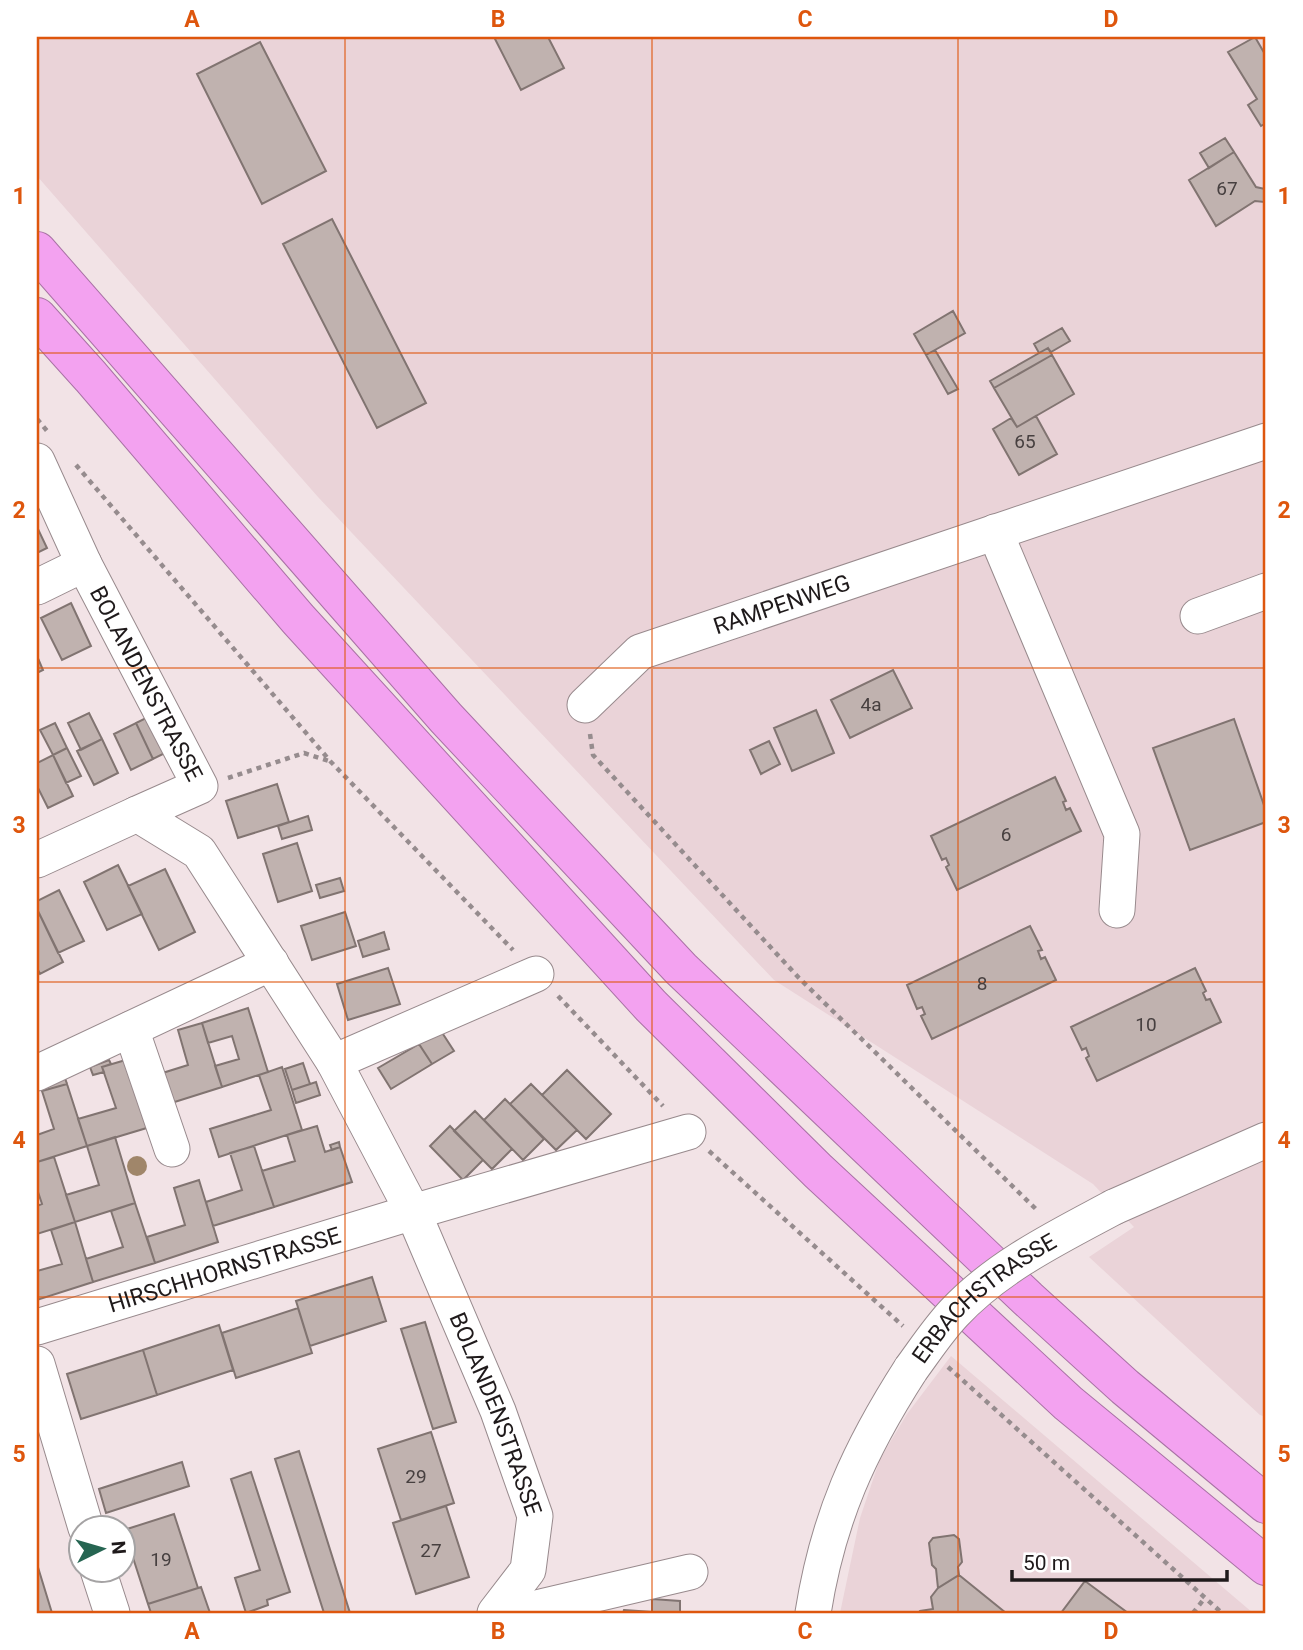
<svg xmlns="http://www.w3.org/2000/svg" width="1303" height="1650" viewBox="0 0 1303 1650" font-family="Roboto,sans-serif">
<rect width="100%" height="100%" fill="#f2e3e6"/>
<path fill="#ead3d8" d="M37,37H1266V1417L1260,1415L1089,1257L1134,1227L1093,1184L774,980L318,497L37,176Z
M951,1356L1253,1613H840L860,1518L880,1459L907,1414Z"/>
<path fill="#c0b2af" stroke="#817471" stroke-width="2" d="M494,37H548L564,68L521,90Z
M1255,37L1266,56V123L1261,126L1248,105L1257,99L1228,52Z
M260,42L326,171L262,204L197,74Z
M1225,138L1234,152L1209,168L1200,153Z
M1234,152L1256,187L1265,189L1264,202L1255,201L1216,226L1189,180Z
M332,219L426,403L377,428L283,244Z
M953,311L965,333L926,355L914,334Z
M1062,328L1070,341L1051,352L1048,348L1039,353L1034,344Z
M1048,348L1052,355L994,388L990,381Z
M935,350L958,389L948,394L926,355Z
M1052,355L1074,394L1017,427L994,388Z
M1036,416L1057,454L1019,475L993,429L1011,418L1017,427Z
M37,527L47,548L37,553Z
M71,603L91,646L62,660L41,618Z
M37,656L43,670L37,673Z
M893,670L912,708L850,738L831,700Z
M816,710L834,753L792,771L774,728Z
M89,713L102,739L81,750L68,723Z
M148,717L165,753L153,759L136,723Z
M1234,719L1266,811V822L1190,850L1153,748Z
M55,723L67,748L53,755L40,730Z
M136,723L153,759L131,770L114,734Z
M102,739L118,773L94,785L77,751Z
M769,741L780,764L761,774L750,750Z
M67,748L81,776L66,783L53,755Z
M53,755L73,796L48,808L37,786V763Z
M1055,777L1066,801L1063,802L1066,810L1070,808L1081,831L957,890L946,867L949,865L946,858L942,860L931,836Z
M277,784L289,822L238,838L226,801Z
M308,816L312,830L282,839L278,826Z
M297,843L312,891L278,902L263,854Z
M118,865L142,914L107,930L84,882Z
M165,869L195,932L159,950L128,886Z
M340,878L344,891L320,898L316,885Z
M59,890L84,941L58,953L37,909V901Z
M345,912L356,946L312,960L301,926Z
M40,915L63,962L40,974L37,968V916Z
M1030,926L1042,950L1038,951L1041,959L1045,957L1056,980L932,1039L921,1016L925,1014L922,1007L917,1009L907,985Z
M384,932L389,949L363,957L358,941Z
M388,968L400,1004L348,1020L337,984Z
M1195,968L1206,991L1203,993L1206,1000L1210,999L1221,1022L1097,1081L1086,1058L1089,1056L1086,1048L1082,1050L1071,1027Z
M248,1008L268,1072L222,1087L215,1066L239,1059L232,1036L208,1043L202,1023Z
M202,1023L222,1087L162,1106L153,1076L188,1065L178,1030Z
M441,1031L454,1051L432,1064L419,1044Z
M419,1044L432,1064L391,1089L378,1068Z
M129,1059L150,1127L87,1146L78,1119L116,1108L102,1067Z
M109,1060L111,1064L102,1067L104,1072L93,1075L90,1067Z
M303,1063L310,1084L292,1090L285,1069Z
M282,1067L302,1130L219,1157L210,1129L271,1110L259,1075Z
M62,1069L67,1084L42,1091L39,1080Z
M567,1070L611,1114L586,1139L542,1095Z
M316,1082L320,1095L296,1103L292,1090Z
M67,1084L87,1146L37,1162V1135L54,1129L42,1091Z
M531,1084L577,1130L556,1150L510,1104Z
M505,1099L544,1139L523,1160L484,1120Z
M475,1111L512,1149L492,1169L454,1131Z
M317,1126L325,1152L340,1147L352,1182L274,1207L262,1171L295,1161L287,1135Z
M450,1126L483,1160L463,1180L430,1146Z
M115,1137L135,1203L75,1222L66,1195L99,1185L87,1146Z
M339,1142L340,1147L332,1150L330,1145Z
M254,1146L274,1207L213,1226L206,1202L242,1190L230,1153Z
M54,1157L75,1222L37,1234V1206L42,1204L37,1189V1162Z
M199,1180L218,1242L155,1263L147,1237L185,1225L174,1188Z
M135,1203L155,1263L93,1282L86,1259L123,1247L111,1211Z
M75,1222L93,1282L37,1300V1271L62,1264L51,1230Z
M372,1277L386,1321L310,1346L296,1301Z
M298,1308L312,1353L236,1378L222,1333Z
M425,1322L456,1422L433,1429L401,1329Z
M219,1325L233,1370L157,1395L143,1350Z
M143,1350L157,1395L81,1419L67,1374Z
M431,1432L454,1503L401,1520L378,1449Z
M299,1451L350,1613H324L275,1459Z
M182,1462L189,1486L106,1513L99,1489Z
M251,1472L290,1592L267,1600L268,1605L246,1613L235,1578L260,1570L231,1479Z
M446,1506L469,1577L416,1594L393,1523Z
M174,1514L198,1588L148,1604L124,1530Z
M954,1535L959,1539L962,1562L958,1567L959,1575L938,1588L936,1569L932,1565L929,1543L933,1538Z
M37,1564L52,1613H37Z
M959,1575L1006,1613H918L920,1611L933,1609L931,1597L938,1588Z
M1085,1581L1128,1613H1061Z
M201,1587L210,1613H151L148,1604Z
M652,1599L680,1601V1613H652Z
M624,1610L652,1612V1613H623Z"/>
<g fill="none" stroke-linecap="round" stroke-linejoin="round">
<defs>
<g id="minor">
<path id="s1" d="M37,461L84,564L200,786L137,814L199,852L334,1062L413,1212L498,1411L535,1516L528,1570L495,1613"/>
<path d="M995,532L1122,834L1117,910"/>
<path d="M37,587L84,564"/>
<path d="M1198,616L1266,591"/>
<path id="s2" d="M585,705L640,652L1266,441"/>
<path d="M37,860L137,814"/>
<path d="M131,1029L172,1149"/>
<path d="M334,1062L536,974"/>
<path d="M37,1073L271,963"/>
<path d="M1114,1207L1266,1140"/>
<path id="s3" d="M37,1327L413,1212L688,1132"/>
<path d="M37,1364L86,1528"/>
<path d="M98,1570L112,1613"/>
<path d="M515,1613L690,1572"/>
<path d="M813,1613C828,1518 859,1450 911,1369"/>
</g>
<path id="highway" d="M37,251L446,718L681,969L1028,1299L1125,1387L1266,1504
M37,317L91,377L298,619L651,1006L818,1171L1068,1403L1266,1566"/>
</defs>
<use href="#minor" stroke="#988a8d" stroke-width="37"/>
<use href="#highway" stroke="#a972a5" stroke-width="40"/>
<path stroke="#968c8e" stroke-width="4.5" stroke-dasharray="5 5" stroke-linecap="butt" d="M37,419L48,432
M76,465L331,762L513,950
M590,734L593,755L799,978L1039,1212
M228,778L304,753L329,761
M558,996L663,1106
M709,1151L903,1326
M948,1367L1222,1613
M1193,1613L1204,1599"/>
<use href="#minor" stroke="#fff" stroke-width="35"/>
<use href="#highway" stroke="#f3a2f0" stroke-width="38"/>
<defs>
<g id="minor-bridge">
<path id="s4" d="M911,1369C925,1350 938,1330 954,1313C998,1266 1058,1237 1114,1207"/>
</g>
</defs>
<use href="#minor-bridge" stroke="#988a8d" stroke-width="37" stroke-linecap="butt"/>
<use href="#minor-bridge" stroke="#fff" stroke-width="35"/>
</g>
<circle fill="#a0866a" cx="137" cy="1166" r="10"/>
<path fill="none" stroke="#de560d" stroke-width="2" stroke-opacity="0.55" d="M345,37V1613M652,37V1613M958,37V1613M37,353H1266M37,668H1266M37,982H1266M37,1297H1266"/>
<g text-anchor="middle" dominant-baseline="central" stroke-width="7" stroke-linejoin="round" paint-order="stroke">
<g font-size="19" fill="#474040">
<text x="1227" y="188">67</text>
<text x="1025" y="441">65</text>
<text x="871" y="704">4a</text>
<text x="1006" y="834">6</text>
<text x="982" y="983">8</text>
<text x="1146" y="1024">10</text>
<text x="416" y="1476">29</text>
<text x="431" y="1550">27</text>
<text x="161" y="1559">19</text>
</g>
<g font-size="23" fill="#1f1a1b" stroke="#fff">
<text stroke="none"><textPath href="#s2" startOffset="226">RAMPENWEG</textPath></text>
<text stroke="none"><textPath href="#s1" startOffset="248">BOLANDENSTRASSE</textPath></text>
<text stroke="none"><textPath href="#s3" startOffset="196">HIRSCHHORNSTRASSE</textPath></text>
<text stroke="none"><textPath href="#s4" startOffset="103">ERBACHSTRASSE</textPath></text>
<text stroke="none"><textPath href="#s1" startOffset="1143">BOLANDENSTRASSE</textPath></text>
</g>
</g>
<rect width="1303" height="1650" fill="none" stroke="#ffffff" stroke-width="77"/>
<g transform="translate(102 1549) rotate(85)"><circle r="33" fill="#ffffff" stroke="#a5a3a4" stroke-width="2"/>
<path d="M0-5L12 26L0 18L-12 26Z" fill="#266552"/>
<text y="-10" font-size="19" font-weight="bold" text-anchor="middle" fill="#1f1a1b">N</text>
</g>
<path d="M1012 1570v10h215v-10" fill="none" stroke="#1f1a1b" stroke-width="3.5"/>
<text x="1023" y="1570" font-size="21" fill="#1f1a1b" stroke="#ffffff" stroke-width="5" paint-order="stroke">50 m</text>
<rect x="38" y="38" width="1226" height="1574" fill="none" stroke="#de560d" stroke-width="2.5"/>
<g font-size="23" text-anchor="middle" font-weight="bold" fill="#de560d">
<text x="192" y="27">A</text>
<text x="498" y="27">B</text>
<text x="805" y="27">C</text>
<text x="1111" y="27">D</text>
<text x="19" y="204">1</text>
<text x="1284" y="204">1</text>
<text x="19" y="518">2</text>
<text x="1284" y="518">2</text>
<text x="19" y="833">3</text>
<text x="1284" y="833">3</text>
<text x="19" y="1148">4</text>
<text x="1284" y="1148">4</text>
<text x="19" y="1462">5</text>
<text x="1284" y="1462">5</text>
<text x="192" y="1639">A</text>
<text x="498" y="1639">B</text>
<text x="805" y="1639">C</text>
<text x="1111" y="1639">D</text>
</g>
</svg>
